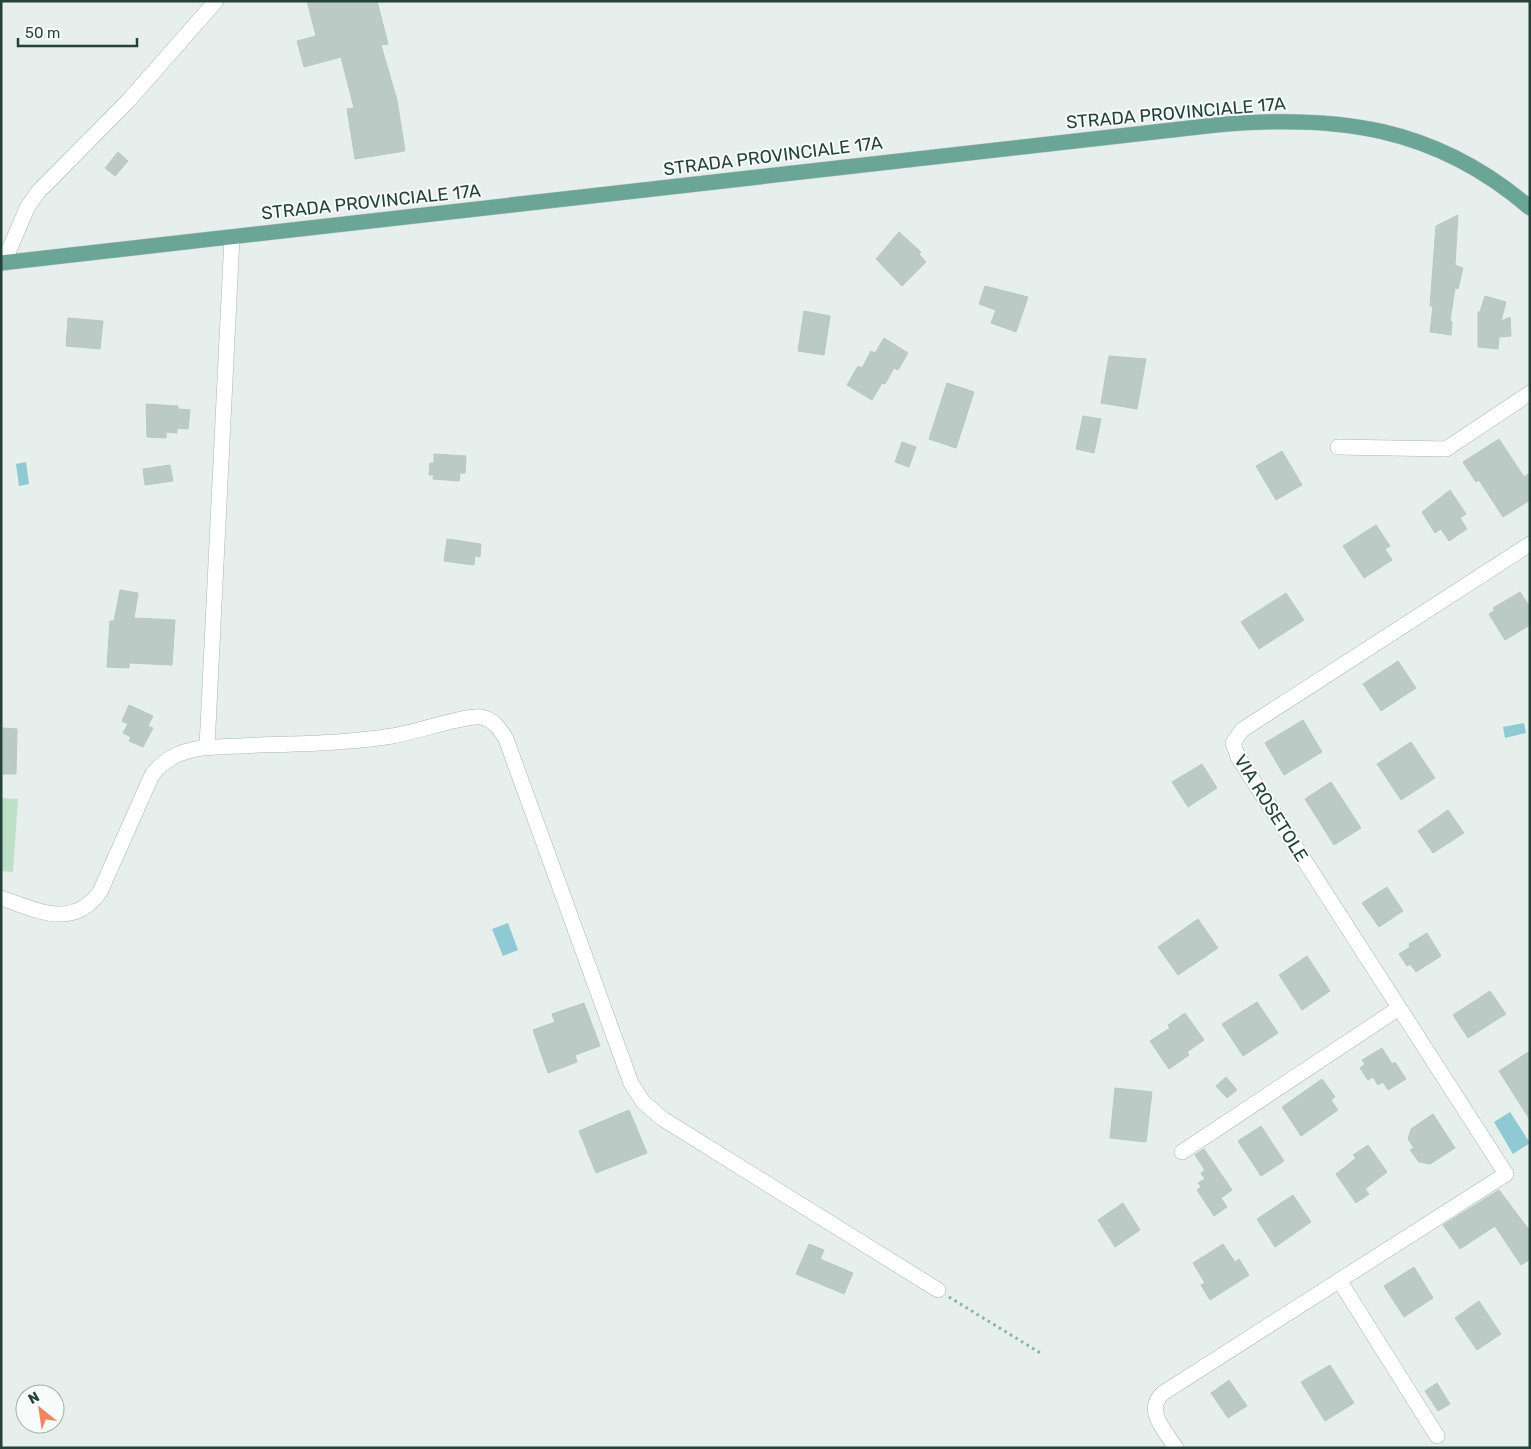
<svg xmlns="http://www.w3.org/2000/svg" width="1531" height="1449" viewBox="0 0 1531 1449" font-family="Rubik,sans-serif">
<rect width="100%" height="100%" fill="#e6efeb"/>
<path fill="#bfe0c8" d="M1,798L18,799L13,872L1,871Z"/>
<path fill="#8ec9d4" d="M26,462L29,484L19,486L16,464Z
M1524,723L1526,733L1505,738L1503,727Z
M508,923L518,950L503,956L492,929Z
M1510,1112L1530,1143L1513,1154L1494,1122Z"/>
<path fill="#bbcac4" stroke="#b8c9c2" d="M307,1H377L388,44L381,45L397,100L405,151L355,159L347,109L354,108L341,57L304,67L297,41L316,36Z
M118,152L128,161L115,176L105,168Z
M1458,215L1455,265L1463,268L1458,289L1455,288L1450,321L1452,322L1451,335L1430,332L1433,306H1430L1436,226Z
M899,232L921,252L919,254L926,262L902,286L876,259Z
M985,286L1028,297L1016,332L991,323L996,310L979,304Z
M1485,296L1506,302L1501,321L1510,317L1511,336L1499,337L1498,349L1478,347V312H1480Z
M804,311L830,316L824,355L798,351Z
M68,318L103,321L100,349L66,346Z
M884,338L908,353L898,370L894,368L885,384L882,383L872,400L847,385L858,366L862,368L871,351L875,353Z
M1109,356L1146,359L1137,409L1101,403Z
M947,383L974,392L956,448L929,439Z
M146,404L178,406V409L190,410L188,429L177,428V433L166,432V438L147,437Z
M1083,416L1101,419L1094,453L1076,449Z
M1499,439L1524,477L1530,473V500L1503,517L1479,480L1476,482L1463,462Z
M902,442L916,447L909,467L895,462Z
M1282,451L1302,485L1276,500L1256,466Z
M434,454L466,456L465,473H460L459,481L433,479L434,475H429L430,463H434Z
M170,465L173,481L145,485L143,469Z
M1450,490L1466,514L1460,518L1467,529L1449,541L1441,529L1435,533L1422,512Z
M1376,525L1390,546L1385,549L1392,560L1364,578L1343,546Z
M447,539L481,544L480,557L475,556L474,565L444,561Z
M120,590L138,593L134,618L175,620L172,665L129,663V668L107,667L110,621H114Z
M1520,592L1530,607V625L1505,640L1489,614L1495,610L1493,608Z
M1286,593L1304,620L1259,649L1241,622Z
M1398,661L1416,688L1381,711L1363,684Z
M129,705L153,716L148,726L153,728L143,747L129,741L131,737L123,733L128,724L122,721Z
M1303,720L1322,752L1284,775L1265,743Z
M3,728L17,729L16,774H3Z
M1411,742L1435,778L1401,800L1377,764Z
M1202,764L1217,788L1188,807L1172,782Z
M1331,782L1361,828L1334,845L1305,799Z
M1448,810L1464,833L1433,853L1418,831Z
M1387,887L1403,911L1379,927L1362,903Z
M1198,919L1218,948L1178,975L1158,947Z
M1427,933L1441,956L1416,972L1410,964L1407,966L1399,954L1410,947L1409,944Z
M1307,956L1330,991L1302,1010L1279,975Z
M1490,991L1506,1014L1468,1038L1453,1015Z
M1257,1002L1278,1033L1243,1056L1222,1024Z
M584,1003L600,1046L575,1055L577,1062L548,1073L533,1030L555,1022L552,1014Z
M1185,1013L1204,1040L1187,1052L1189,1055L1169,1069L1150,1041L1170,1028L1168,1025Z
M1382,1048L1392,1064L1395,1062L1406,1079L1388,1090L1383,1082L1378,1085L1373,1077L1368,1080L1360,1068L1365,1064L1362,1060Z
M1530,1051V1120L1499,1071Z
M1226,1077L1237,1090L1227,1098L1216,1086Z
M1322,1079L1335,1097L1331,1100L1338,1110L1301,1136L1282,1107Z
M1115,1088L1152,1092L1146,1142L1110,1138Z
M629,1110L647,1153L596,1173L579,1131Z
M1433,1114L1455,1148L1430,1164L1419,1162L1410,1150L1414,1148L1408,1139L1411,1129Z
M1261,1126L1284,1161L1261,1176L1238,1141Z
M1368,1145L1387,1172L1365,1189L1369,1194L1356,1203L1336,1174L1356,1158L1353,1155Z
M1204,1149L1232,1190L1221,1198L1227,1207L1214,1216L1197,1190L1201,1187L1198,1183L1205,1179L1201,1173L1205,1170L1195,1155Z
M1499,1190L1530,1231V1259L1521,1265L1495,1226L1460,1249L1443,1225Z
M1293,1195L1311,1222L1275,1247L1257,1219Z
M1123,1203L1140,1230L1115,1247L1098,1220Z
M809,1244L824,1250L820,1259L853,1273L844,1294L796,1274Z
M1223,1244L1235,1262L1239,1259L1249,1275L1210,1300L1201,1285L1205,1283L1193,1263Z
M1414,1267L1433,1298L1404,1317L1384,1286Z
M1479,1301L1501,1334L1477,1350L1455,1318Z
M1330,1365L1354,1403L1325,1421L1301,1382Z
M1229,1380L1247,1406L1228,1418L1211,1393Z
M1437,1383L1450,1404L1438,1411L1425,1391Z"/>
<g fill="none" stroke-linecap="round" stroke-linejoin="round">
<defs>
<path id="minor" d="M4,262L27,208L38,192L129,100L216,1
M1338,447L1446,449L1530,393
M207,747L232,237
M1,898C37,910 72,930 100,892L152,775C165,758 181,751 202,748C265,743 329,746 392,736C413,733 465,715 481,717C493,719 500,729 506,739L631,1083L643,1102L663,1119L938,1290
M1182,1152L1399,1008
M1339,1280L1437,1436
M1176,1448C1165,1431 1144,1410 1163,1393L1506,1174L1238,757L1233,743L1242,730L1530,544"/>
<path id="major" d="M1,263L1216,125C1336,114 1435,126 1530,208"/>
</defs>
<use href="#minor" stroke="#a8b8b2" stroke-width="16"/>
<use href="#major" stroke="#c2cac8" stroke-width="16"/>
<path stroke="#86b3a5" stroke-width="3" stroke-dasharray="2.5 4" stroke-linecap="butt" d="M949,1297L1042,1354"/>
<use href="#minor" stroke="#fff" stroke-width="15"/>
<use href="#major" stroke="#6aa596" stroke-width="15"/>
</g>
<g text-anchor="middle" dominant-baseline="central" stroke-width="4" stroke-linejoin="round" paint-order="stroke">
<g font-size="18" fill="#24423a" stroke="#f7fbf9">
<text transform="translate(1176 113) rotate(-5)">STRADA PROVINCIALE 17A</text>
<text transform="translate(773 156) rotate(-7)">STRADA PROVINCIALE 17A</text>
<text transform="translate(371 202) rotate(-6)">STRADA PROVINCIALE 17A</text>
<text transform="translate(1271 808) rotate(58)">VIA ROSETOLE</text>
</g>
</g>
<rect width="1531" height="1449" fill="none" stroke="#24423a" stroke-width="5"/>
<g transform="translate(40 1409) rotate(330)"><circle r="24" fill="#f7fbf9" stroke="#a3b1ad"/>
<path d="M0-4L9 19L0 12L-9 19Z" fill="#f4845f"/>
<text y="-8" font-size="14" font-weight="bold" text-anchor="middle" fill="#24423a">N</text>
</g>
<path d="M18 38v8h119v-8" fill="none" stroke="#24423a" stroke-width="2.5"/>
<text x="25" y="38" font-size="15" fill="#24423a" stroke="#f7fbf9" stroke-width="4" paint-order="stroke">50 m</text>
</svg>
